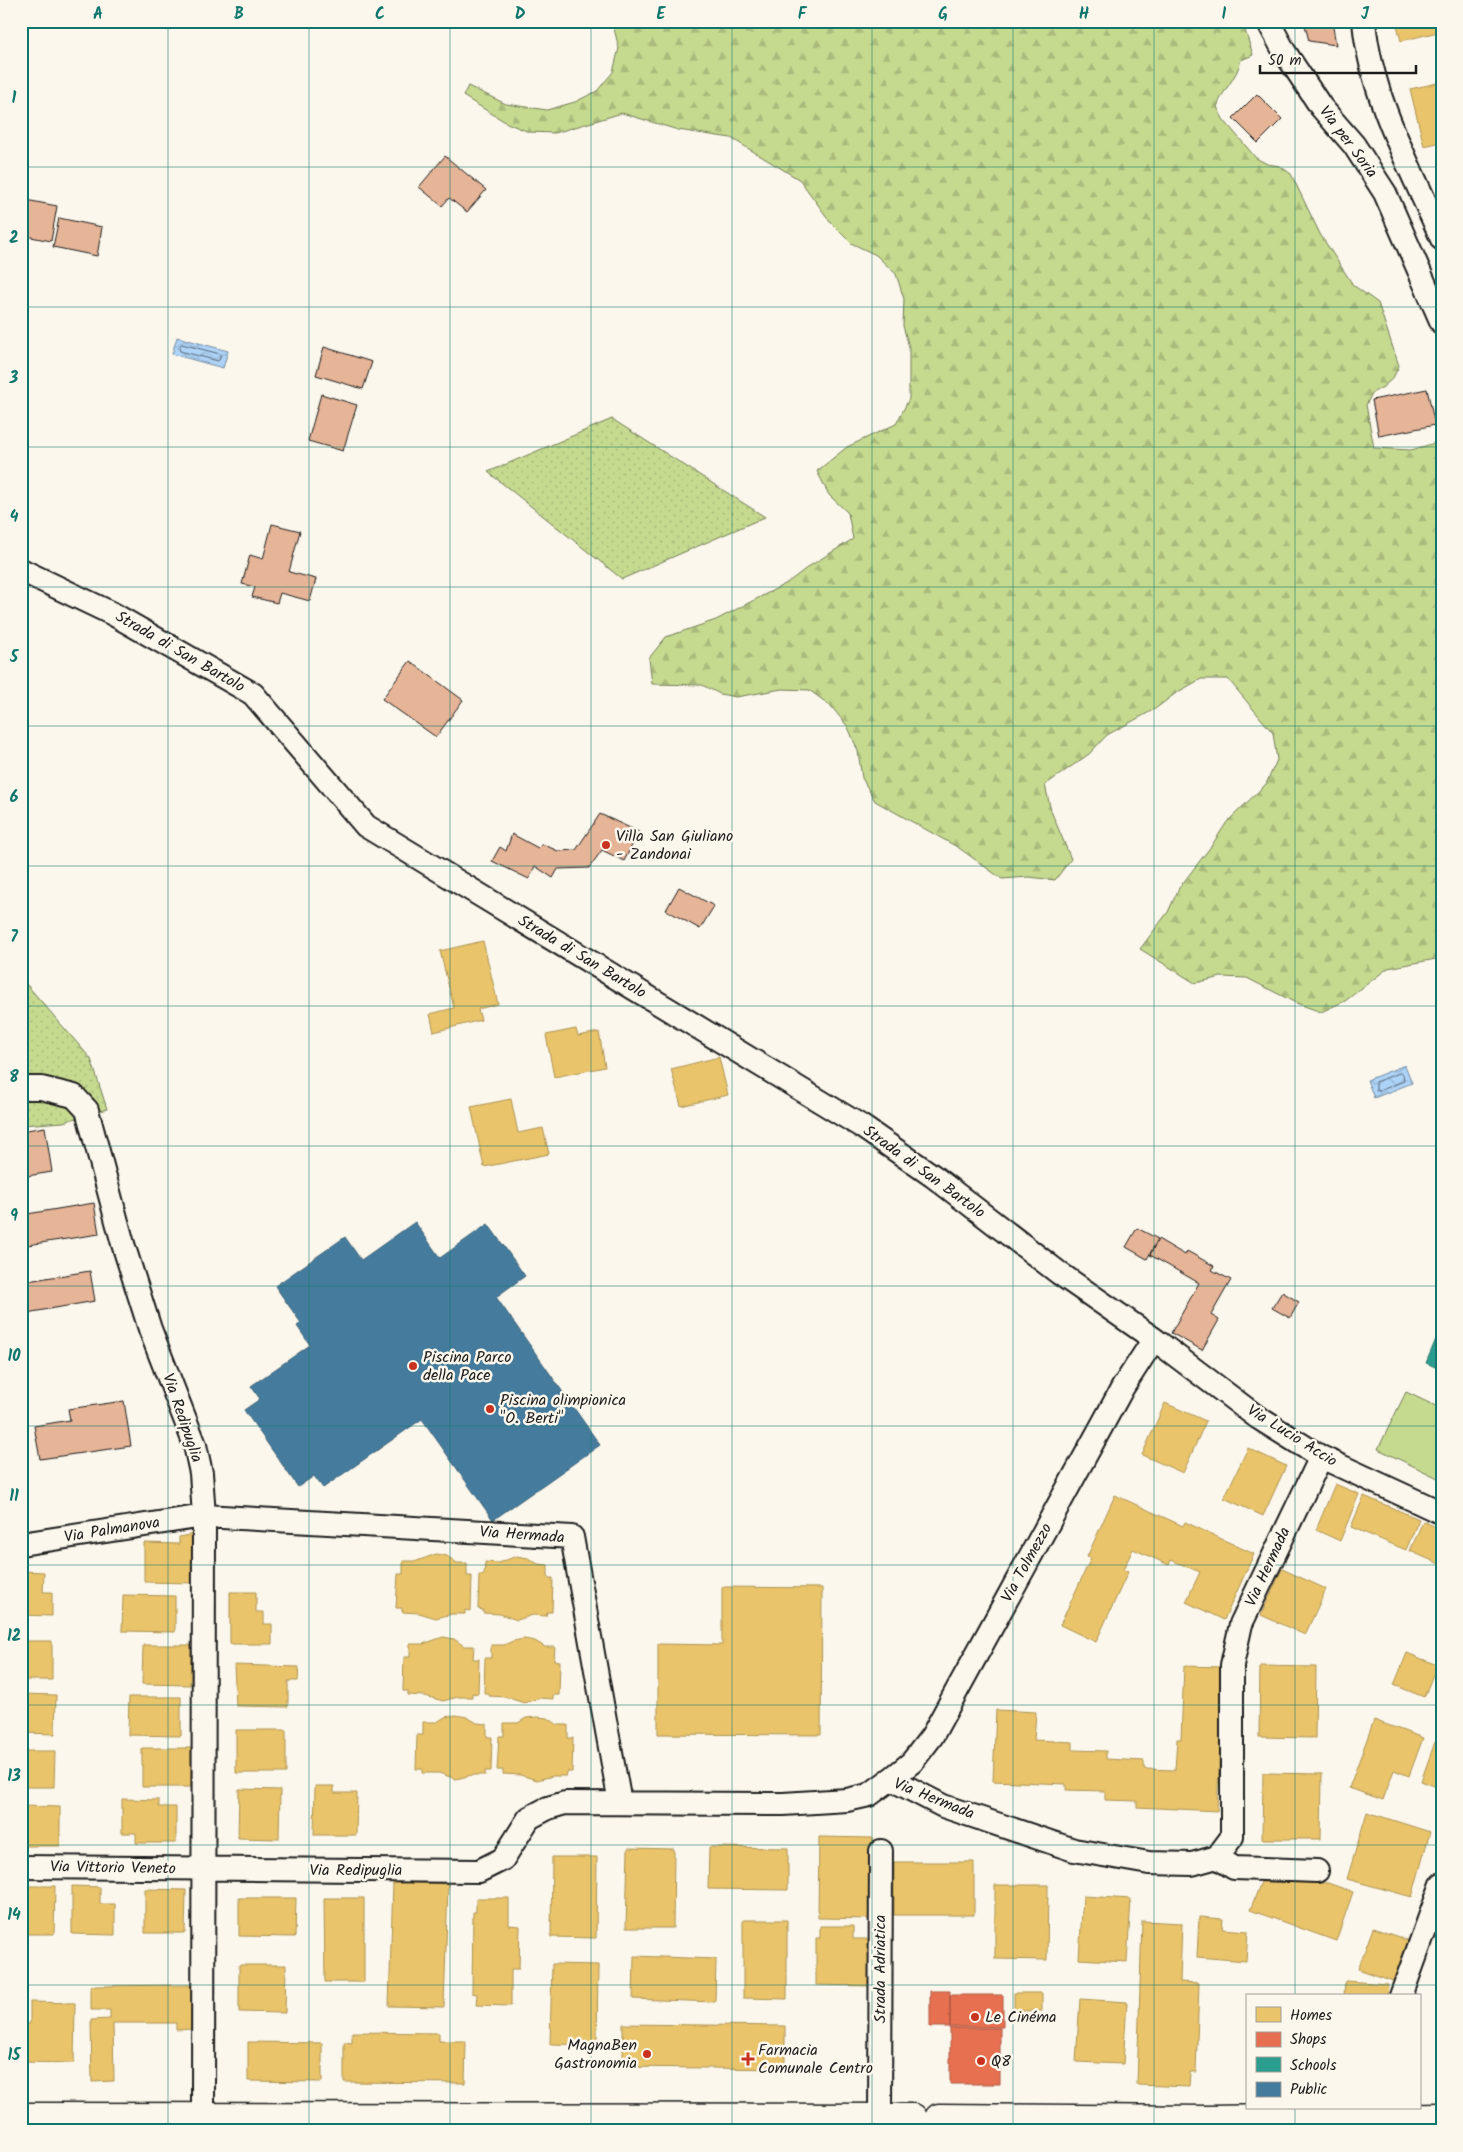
<svg xmlns="http://www.w3.org/2000/svg" width="1463" height="2152" viewBox="0 0 1463 2152" font-family="Kalam,sans-serif">
<defs>
<pattern id="grass-dots" width="8" height="8" patternUnits="userSpaceOnUse" patternTransform="scale(1.25)"><rect width="8" height="8" fill="#c6da8f"/><path d="M2 2h.1M6 6h.1" fill="none" stroke="#aaba7b" stroke-width="1.8" stroke-linecap="round"/></pattern>
<pattern id="forest-firs" width="22" height="20" patternUnits="userSpaceOnUse" patternTransform="scale(1.25)"><rect width="22" height="20" fill="#c6da8f"/><path d="M5 1l3.5 6h-7zM16 11l3.5 6h-7z" fill="#aaba7b"/></pattern>
<pattern id="water-waves" width="16" height="10" patternUnits="userSpaceOnUse" patternTransform="scale(1.25)"><rect width="16" height="10" fill="#add3f7"/><path d="M0 5q4-4 8 0t8 0" fill="none" stroke="#94b5d3"/></pattern>
</defs>
<rect width="100%" height="100%" fill="#fbf7ec"/>
<filter id="ink" filterUnits="userSpaceOnUse"><feTurbulence type="fractalNoise" baseFrequency=".02" numOctaves="2"/><feDisplacementMap in="SourceGraphic" scale="10" xChannelSelector="R" yChannelSelector="G"/><feConvolveMatrix kernelMatrix="1 2 1 2 8 2 1 2 1" color-interpolation-filters="sRGB"/></filter>
<g filter="url(#ink)">
<path fill="url(#grass-dots)" stroke="#717b56" d="M612,419L765,517L622,579L488,472Z
M21,978L91,1059L107,1109L63,1122L21,1125Z"/>
<path fill="url(#forest-firs)" stroke="#717b56" d="M612,21H1242L1253,55L1241,60C1237,78 1223,89 1217,107L1223,119L1256,158L1267,164L1280,166L1291,174L1320,234L1353,285L1378,303L1399,366L1393,378L1383,387L1372,393L1366,405L1374,448L1411,450L1442,441V871L1436,959L1388,968L1345,1001L1321,1012L1296,1003L1247,978L1221,977L1195,983L1140,949L1168,912L1179,888L1212,845L1227,822L1266,784L1277,760L1273,733L1228,679H1201L1176,693L1155,709L1107,735L1089,754L1045,785L1051,811L1071,859L1055,880L1029,877L1002,879L959,848L875,801L862,778L858,751L848,727L831,706L809,690L782,689L736,697L720,694L702,685L652,684L649,658L666,637L716,620L787,583L808,567L853,539L848,513L829,495L817,471L847,447L896,424L909,399V347L903,326L904,299L896,274L876,255L851,243L832,224L800,180L731,138L678,130L622,113L555,133L529,132L507,123L463,96L468,86L506,104L547,110L575,102L597,91L613,72L619,48Z"/>
<path fill="#c6da8f" stroke="#717b56" d="M1406,1392L1442,1409V1480L1378,1449Z"/>
<path fill="url(#water-waves)" stroke="#738a9f" d="M177,337L228,351L223,368L172,354Z
M1405,1065L1412,1083L1374,1098L1367,1080Z"/>
<path fill="#e9c46a" stroke="#ac9253" d="M1396,21H1440L1442,31L1401,41Z
M1442,82V142L1424,146L1410,89Z
M483,941L498,1004L478,1009L481,1020L434,1032L430,1014L454,1008L440,951Z
M576,1029L578,1036L599,1032L605,1067L554,1077L546,1035Z
M719,1057L728,1095L681,1106L671,1069Z
M511,1099L518,1133L543,1128L549,1154L484,1167L471,1107Z
M1165,1403L1206,1421L1183,1473L1142,1455Z
M1248,1448L1286,1466L1263,1516L1224,1498Z
M1335,1484L1359,1494L1340,1541L1316,1530Z
M1115,1495L1183,1526L1185,1522L1254,1554L1224,1620L1186,1602L1200,1572L1171,1560L1169,1565L1133,1549L1123,1570L1128,1572L1096,1642L1060,1625L1091,1558L1087,1557Z
M1364,1496L1419,1519L1406,1550L1351,1527Z
M1423,1521L1442,1530V1565L1410,1551Z
M193,1534V1583L144,1582V1543L179,1544V1537Z
M436,1554L447,1556L457,1563H467V1576H472L471,1611L465,1610V1614H452L436,1618L419,1613L402,1612V1608H396L398,1574H403V1561H417Z
M517,1556L528,1558L538,1564L548,1565V1578H553L552,1612H547L546,1616L533,1615L517,1620L500,1614L483,1613V1610L478,1609L479,1575H484L485,1562L498,1563Z
M1282,1569L1326,1589L1305,1635L1261,1615Z
M21,1571L44,1572L43,1592H52V1616L21,1615Z
M722,1587L822,1588L821,1735L658,1734V1644L722,1645Z
M230,1592H256V1612H264V1624H272V1644H230Z
M123,1595L175,1596V1632L122,1631Z
M443,1637L454,1639L464,1646H474L473,1659H479L478,1694L472,1693V1697H458L443,1701L425,1696L408,1695V1691H403L404,1657H410V1644H423Z
M524,1639L535,1641L545,1647H555L554,1660L560,1661L559,1695H553V1699L539,1698L524,1703L506,1697L489,1696V1693H484L485,1658H491V1645H504L513,1641Z
M21,1641H52V1680H21Z
M143,1645H191L190,1685L142,1684Z
M1407,1653L1437,1665L1424,1697L1394,1685Z
M234,1665L299,1667L298,1681H288V1707L236,1706Z
M1184,1666L1223,1667L1217,1811L1137,1807V1801L1105,1800V1791L1066,1790V1784L993,1781L996,1710L1036,1712L1034,1740L1073,1742V1750L1106,1751V1759L1144,1761V1769L1175,1770L1177,1739H1181Z
M1260,1666L1316,1667L1315,1738L1259,1737Z
M21,1694L56,1695L55,1734L21,1733Z
M129,1697H181V1736L128,1735Z
M456,1715L467,1717L477,1723L487,1724V1737H492L491,1771H485V1775H472L456,1779L439,1773H422V1769H416L417,1735H423V1722H437L445,1717Z
M537,1717L548,1718L558,1725H568V1738H573L572,1772H567L566,1776H553L537,1780L520,1775L503,1774V1770H497L499,1736H504V1723H518L526,1718Z
M1374,1720L1423,1738L1409,1776L1394,1770L1383,1800L1349,1788Z
M236,1730H286V1773H236Z
M1435,1742L1442,1744V1789L1421,1781Z
M142,1748H191V1787H142Z
M21,1751H55L54,1787H21Z
M1263,1773L1322,1774L1321,1839H1262Z
M315,1786H334V1793H357L356,1835H314Z
M239,1789L280,1790L279,1839L238,1838Z
M122,1799L159,1800V1807H176V1843H136V1833H122Z
M21,1806L60,1807V1846H21Z
M1367,1812L1430,1832L1412,1897L1347,1879Z
M819,1837L873,1838L872,1919L818,1918Z
M709,1847L788,1848V1890L708,1889Z
M628,1848L674,1849L673,1928H626Z
M552,1857H597L596,1938L551,1937Z
M894,1862H974V1915H894Z
M393,1882L448,1884L444,2007L389,2006Z
M1261,1882L1328,1883L1353,1892L1336,1941L1250,1910Z
M995,1885H1048L1047,1960L995,1959Z
M21,1886H55L54,1934H21Z
M72,1886L100,1887V1904H115V1935L72,1934Z
M145,1889L186,1890L185,1933H145Z
M1083,1896L1131,1899L1127,1962L1079,1959Z
M239,1898H296L295,1937L239,1936Z
M324,1898H364V1982H325Z
M476,1898H509V1925L520,1926L519,1969H511V2006L476,2005L477,1994L472,1993L473,1912H476Z
M1199,1917L1223,1919L1222,1929L1248,1931L1246,1961L1197,1957Z
M743,1920H787V1999L743,1998Z
M1142,1921L1182,1923L1180,1982L1199,1983L1196,2072H1190L1189,2087L1137,2085Z
M820,1926H853V1939H870L869,1986L816,1985V1938H820Z
M1373,1928L1410,1941L1396,1982L1358,1969Z
M634,1956L716,1959L715,2002L633,1999Z
M552,1964L598,1965L597,2045L550,2044Z
M239,1965H286L285,2013L239,2012Z
M1345,1981L1388,1984L1387,1996H1344Z
M194,1985L193,2029L176,2030V2023H113L114,2081L92,2082L91,2020L110,2019V2010H91V1986Z
M1014,1993H1042V2011H1014Z
M1080,1999L1127,2002L1123,2064L1076,2062Z
M30,2002L75,2003L74,2063L21,2062V2024H30Z
M623,2024L785,2026V2069L623,2067Z
M352,2032L439,2033V2041H466L465,2083L344,2082V2042L352,2043Z
M248,2042L322,2043V2082L248,2081Z"/>
<path fill="#e76f51" stroke="#aa5641" d="M930,1991H950V2027H930Z
M950,1995H1003V2027H950Z
M950,2028H1000V2084H950Z"/>
<path fill="#2a9d8f" stroke="#26766c" d="M1439,1332L1442,1333V1370L1426,1363Z"/>
<path fill="#457b9d" stroke="#395e76" d="M415,1222L440,1258L488,1224L525,1276L496,1297L600,1445L493,1520L422,1419L323,1488L314,1476L298,1487L244,1410L260,1399L251,1386L310,1345L297,1326L301,1323L275,1286L345,1237L361,1260Z"/>
<g fill="none" stroke-linecap="round" stroke-linejoin="round">
<path stroke="#566574" stroke-width="1" d="M182,344L220,354V359L218,361L180,351L179,348Z
M1400,1073L1403,1074L1404,1081L1379,1091L1376,1090V1082Z"/>
</g>
<path fill="#e6b497" stroke="#1c1c1c" d="M1304,21H1332L1336,45L1309,41Z
M1257,94L1282,119L1258,143L1233,118Z
M445,156L486,190L467,212L449,198L442,206L419,187Z
M21,199L57,206L51,241L21,235Z
M59,218L102,227L97,256L53,247Z
M324,347L372,362L363,389L316,375Z
M1427,389L1435,425L1379,436L1372,400Z
M321,394L357,405L343,451L308,441Z
M272,524L300,531L289,572L316,579L310,601L280,593L277,603L252,597L255,587L242,584L250,555L263,559Z
M410,661L463,700L436,737L382,699Z
M600,814L639,832L624,861L602,850L589,868L558,869L553,878L535,866L529,879L492,861L500,847L506,851L512,834L538,848L542,844L558,851L576,850Z
M679,887L714,906L700,929L666,910Z
M45,1127L52,1172L21,1177V1131Z
M94,1203L99,1234L21,1246V1215Z
M1137,1228L1158,1239L1147,1259L1126,1247Z
M1158,1239L1185,1255L1187,1251L1214,1266L1212,1270L1231,1280L1211,1315L1219,1320L1202,1350L1171,1333L1199,1283L1150,1255Z
M90,1271L95,1301L21,1314V1282Z
M1282,1292L1299,1302L1290,1318L1272,1308Z
M124,1401L131,1446L40,1459L34,1426L70,1420L68,1409Z"/>
<g fill="none" stroke-linecap="round" stroke-linejoin="round">
<defs>
<path id="minor" d="M1268,21L1284,51L1321,107L1354,145L1385,193L1442,323
M1364,21C1371,99 1411,168 1442,239
M21,570L113,614L253,694L366,826L861,1126L933,1176L1059,1273L1154,1339L1257,1417L1321,1457L1442,1513
M21,1088H41L74,1096L87,1110L123,1244L150,1329L195,1445L201,1473L204,1516L203,2116
M21,1544L204,1516L572,1537L620,1803
M891,1779L943,1806L1074,1850L1149,1863L1192,1864L1217,1857L1232,1837V1665L1241,1624L1321,1457
M1217,1857L1234,1868L1317,1871
M21,1867L479,1871L503,1859L529,1818L548,1808L565,1803L783,1804L847,1800L869,1795L891,1779L912,1762L932,1736L1123,1387L1154,1339
M1401,1996L1442,1884
M880,2118L881,1851"/>
<path id="primary" d="M21,2117L913,2118
M939,2118L1207,2120L1442,2117"/>
</defs>
<use href="#minor" stroke="#1c1c1c" stroke-width="26"/>
<use href="#primary" stroke="#1c1c1c" stroke-width="31"/>
<use href="#minor" stroke="#fbf7ec" stroke-width="22"/>
<use href="#primary" stroke="#fbf7ec" stroke-width="28"/>
</g>
</g>
<path fill="none" stroke="#0f766e" stroke-width="1" stroke-opacity="0.55" d="M168,21V2131M309,21V2131M450,21V2131M591,21V2131M732,21V2131M872,21V2131M1013,21V2131M1154,21V2131M1295,21V1996M21,167H1442M21,307H1442M21,447H1442M21,587H1442M21,726H1442M21,866H1442M21,1006H1442M21,1146H1442M21,1286H1442M21,1426H1442M21,1565H1442M21,1705H1442M21,1845H1442M21,1985H1442M1295,2108V2131"/>
<g fill="#c8321e" stroke="#fbf7ec" stroke-width="2">
<circle cx="606" cy="845" r="5"/>
<circle cx="413" cy="1366" r="5"/>
<circle cx="490" cy="1409" r="5"/>
<circle cx="975" cy="2017" r="5"/>
<circle cx="647" cy="2054" r="5"/>
<path d="M745.5 2051.5h5v5h5v5h-5v5h-5v-5h-5v-5h5z"/>
<circle cx="981" cy="2061" r="5"/>
</g>
<g text-anchor="middle" dominant-baseline="central" stroke-width="5" stroke-linejoin="round" paint-order="stroke">
<g font-size="16" fill="#1c1c1c" stroke="#fbf7ec">
<text transform="translate(1348 142) rotate(53)">Via per Soria</text>
<text transform="translate(180 652) rotate(30)">Strada di San Bartolo</text>
<text transform="translate(582 957) rotate(31)">Strada di San Bartolo</text>
<text transform="translate(924 1172) rotate(36)">Strada di San Bartolo</text>
<text transform="translate(182 1418) rotate(71)">Via Redipuglia</text>
<text transform="translate(1292 1436) rotate(32)">Via Lucio Accio</text>
<text transform="translate(112 1530) rotate(-9)">Via Palmanova</text>
<text transform="translate(522 1535) rotate(4)">Via Hermada</text>
<text transform="translate(1027 1563) rotate(-61)">Via Tolmezzo</text>
<text transform="translate(1268 1567) rotate(-65)">Via Hermada</text>
<text transform="translate(934 1799) rotate(22)">Via Hermada</text>
<text transform="translate(113 1868) rotate(1)">Via Vittorio Veneto</text>
<text x="356" y="1870">Via Redipuglia</text>
<text transform="translate(880 1969) rotate(-90)">Strada Adriatica</text>
</g>
<g font-size="16" fill="#1c1c1c" stroke="#fbf7ec" text-anchor="start">
<text x="616" y="836">Villa San Giuliano<tspan x="616" dy="18">- Zandonai</tspan></text>
<text x="423" y="1357">Piscina Parco<tspan x="423" dy="18">della Pace</tspan></text>
<text x="500" y="1400">Piscina olimpionica<tspan x="500" dy="18">"O. Berti"</tspan></text>
<text x="985" y="2017">Le Cinéma</text>
<text x="637" y="2045" text-anchor="end">MagnaBen<tspan x="637" dy="18">Gastronomia</tspan></text>
<text x="758" y="2050">Farmacia<tspan x="758" dy="18">Comunale Centro</tspan></text>
<text x="991" y="2061">Q8</text>
</g>
</g>
<rect width="1463" height="2152" fill="none" stroke="#fbf7ec" stroke-width="55"/>
<rect x="1246" y="1994" width="175" height="115" fill="#fbf7ec" stroke="#a29f99"/>
<rect x="1256" y="2007" width="25" height="15" fill="#e9c46a" stroke="#a29f99"/>
<text x="1290" y="2020" font-size="15" fill="#1c1c1c">Homes</text>
<rect x="1256" y="2032" width="25" height="15" fill="#e76f51" stroke="#a29f99"/>
<text x="1290" y="2044" font-size="15" fill="#1c1c1c">Shops</text>
<rect x="1256" y="2057" width="25" height="15" fill="#2a9d8f" stroke="#a29f99"/>
<text x="1290" y="2070" font-size="15" fill="#1c1c1c">Schools</text>
<rect x="1256" y="2082" width="25" height="15" fill="#457b9d" stroke="#a29f99"/>
<text x="1290" y="2094" font-size="15" fill="#1c1c1c">Public</text>
<path d="M1260 65v8h156v-8" fill="none" stroke="#1c1c1c" stroke-width="2.5"/>
<text x="1268" y="65" font-size="15" fill="#1c1c1c" stroke="#fbf7ec" stroke-width="4" paint-order="stroke">50 m</text>
<rect x="28" y="28" width="1408" height="2096" fill="none" stroke="#0f766e" stroke-width="2"/>
<g font-size="16" text-anchor="middle" font-weight="bold" fill="#0f766e">
<text x="98" y="19">A</text>
<text x="239" y="19">B</text>
<text x="380" y="19">C</text>
<text x="520" y="19">D</text>
<text x="661" y="19">E</text>
<text x="802" y="19">F</text>
<text x="943" y="19">G</text>
<text x="1084" y="19">H</text>
<text x="1224" y="19">I</text>
<text x="1365" y="19">J</text>
<text x="14" y="103">1</text>
<text x="14" y="243">2</text>
<text x="14" y="383">3</text>
<text x="14" y="522">4</text>
<text x="14" y="662">5</text>
<text x="14" y="802">6</text>
<text x="14" y="942">7</text>
<text x="14" y="1082">8</text>
<text x="14" y="1221">9</text>
<text x="14" y="1361">10</text>
<text x="14" y="1501">11</text>
<text x="14" y="1641">12</text>
<text x="14" y="1781">13</text>
<text x="14" y="1920">14</text>
<text x="14" y="2060">15</text>
</g>
</svg>
